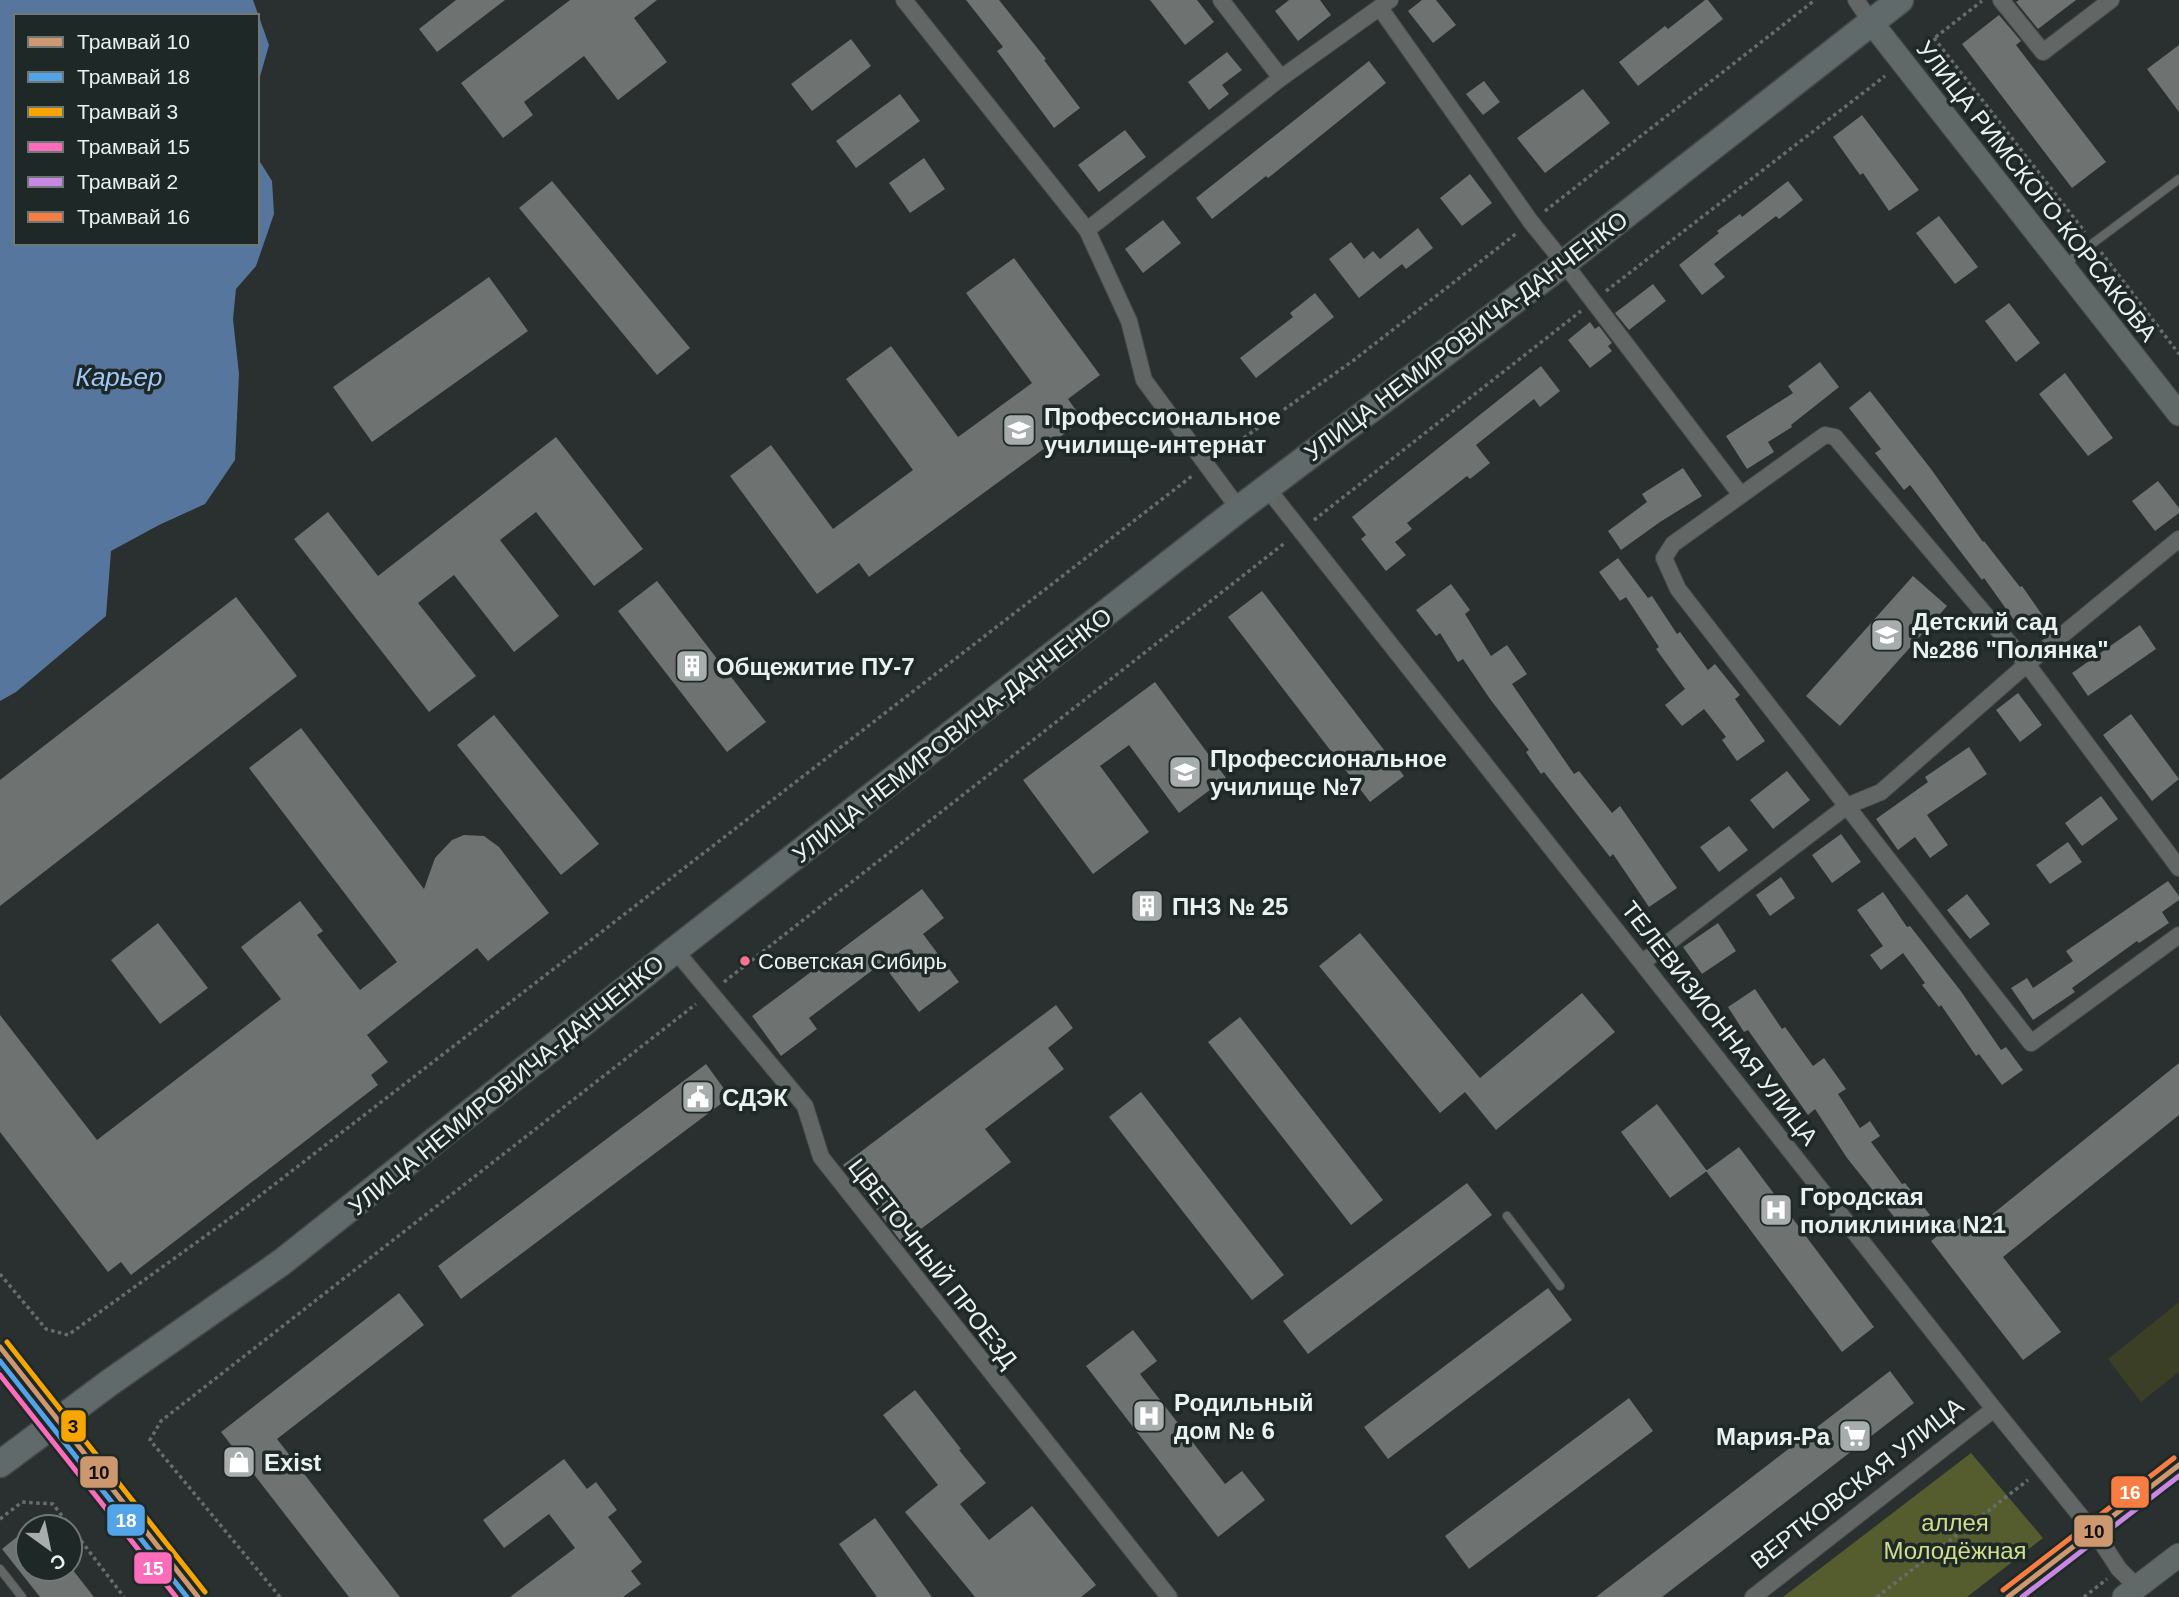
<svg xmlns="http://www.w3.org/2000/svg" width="2179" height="1597" viewBox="0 0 2179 1597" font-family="Helvetica,sans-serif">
<rect width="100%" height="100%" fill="#2a2f2f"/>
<path fill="#3a3f25" d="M2179,1302V1372L2141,1402L2108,1359Z"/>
<path fill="#555d2e" d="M1971,1453L2043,1538L1967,1597H1783Z"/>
<path fill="#57769d" d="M0,0H253L269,45L257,87V16H16V243H257V157L272,181L274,214L256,266L236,289L233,319L239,374L235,460L205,504L159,525L111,551L106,616L16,692L0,701Z"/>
<path fill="#6e7270" d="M456,0H505L437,52L419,29Z
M570,0H657L634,18L667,62L618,100L584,56L524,102L533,115L503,138L461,83Z
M966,0H999L1046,59L1044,60L1080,108L1054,128L997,51L1003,47Z
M1150,0H1197L1214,22L1185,45Z
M1289,0H1320L1331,15L1298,41L1275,11Z
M1422,0H1436L1456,25L1433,43L1408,11Z
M1705,0H1708L1723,19L1638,86L1619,62L1665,26L1668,29Z
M2019,0H2076L2038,29L2016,2Z
M1999,15L2021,41L2016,45L2106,162L2072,188L1962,44Z
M851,39L871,66L812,111L791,84Z
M2179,45V112L2147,69Z
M1227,52L1242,70L1222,85L1229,94L1209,110L1188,82Z
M1369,61L1386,83L1268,178L1266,176L1212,219L1196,198Z
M1484,81L1500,102L1483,115L1466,94Z
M1583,89L1610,123L1545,173L1517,138Z
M900,94L920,121L856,168L836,141Z
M1862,115L1919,190L1889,211L1863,173L1860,175L1833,137Z
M1125,130L1146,157L1099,192L1078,165Z
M924,158L945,189L910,213L889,183Z
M1470,174L1492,203L1462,226L1440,198Z
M552,181L690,348L657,375L519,208Z
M1788,181L1803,200L1779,219L1776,216L1714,264L1725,277L1702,295L1679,265L1719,233L1717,231L1740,214L1742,217Z
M1939,216L1978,267L1955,284L1916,233Z
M1163,220L1181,243L1143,273L1125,249Z
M1418,228L1433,248L1406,269L1402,264L1359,298L1329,259L1351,242L1364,259L1373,251L1380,259Z
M1014,258L1100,375L1068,399L1083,420L869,577L859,563L817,594L730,476L771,445L833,529L913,470L846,379L891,346L958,437L1032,383L966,293Z
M489,277L528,331L372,442L333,387Z
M1653,284L1666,301L1629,330L1615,313Z
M1315,293L1334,317L1256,378L1240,358L1293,317L1290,313Z
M2009,303L2040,343L2016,362L1985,321Z
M1590,322L1595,329L1599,326L1612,343L1608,346L1612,351L1590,368L1568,340Z
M1820,362L1839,387L1791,425L1792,427L1768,442L1774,452L1747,469L1726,436L1793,393L1788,386Z
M1541,366L1560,391L1540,407L1534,399L1476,445L1490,463L1470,479L1467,476L1407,523L1412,529L1395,542L1406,555L1386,571L1361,539L1366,535L1352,517Z
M2065,373L2113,438L2088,456L2039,394Z
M1870,391L1931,469L1983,542L1984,541L2020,587L2022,586L2045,619L2024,634L1984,578L1982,580L1910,485L1904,490L1875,453L1881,449L1849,408Z
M556,437L643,549L594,586L536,512L500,540L559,616L514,652L454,575L418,603L476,676L429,712L294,539L328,512L378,576Z
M1683,468L1702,496L1660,522L1621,550L1608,531L1647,502L1642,494Z
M2158,481L2179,508V513L2155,531L2132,501Z
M1618,558L1648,598L1652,596L1677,634L1680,632L1708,670L1715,664L1740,695L1735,699L1765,741L1737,761L1722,740L1726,737L1704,709L1682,726L1665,705L1685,689L1656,649L1659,647L1626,597L1620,601L1599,572Z
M1913,576L1947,606L1840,726L1806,696Z
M657,581L766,722L727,752L618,611Z
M1451,584L1470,610L1465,614L1491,656L1507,645L1527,674L1512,684L1574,774L1579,771L1612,813L1620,806L1677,888L1649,907L1613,854L1610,857L1544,772L1541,774L1526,752L1529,750L1490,699L1463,659L1458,662L1440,633L1436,636L1416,610Z
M1262,591L1404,776L1370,802L1228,617Z
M236,597L297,676L0,906V780Z
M2140,625L2156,649L2088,696L2072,673Z
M1155,682L1226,778L1179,813L1129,745L1100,766L1149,832L1093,874L1023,780Z
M2018,693L2042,725L2020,742L1996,710Z
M2131,714L2179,779L2152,801L2103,735Z
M494,715L599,844L561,875L457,745Z
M301,728L424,889L435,858L452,840L464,835L484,836L499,847L549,913L488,961L477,948L367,1035L388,1062L371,1075L378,1085L131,1275L121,1262L108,1272L0,1132V1015L97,1140L281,999L241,947L300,901L323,931L317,935L360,990L397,962L249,768Z
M1969,747L1987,774L1927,815L1948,845L1930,858L1915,837L1898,850L1876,819L1928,782L1925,777Z
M1787,771L1810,800L1773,829L1750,800Z
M2101,796L2118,819L2082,846L2065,823Z
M1729,826L1748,850L1719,872L1700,847Z
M1841,834L1861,862L1832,883L1812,855Z
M2068,842L2082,862L2050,884L2036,865Z
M1781,877L1795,898L1770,916L1756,895Z
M2168,881L2179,896V900L2162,912L2169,923L2139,943L2137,941L2072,988L2075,992L2033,1020L2011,988L2027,978L2033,988L2073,961L2066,951Z
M922,889L944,918L923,934L959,982L919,1012L882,963L809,1018L817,1029L781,1056L752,1016Z
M1883,892L1907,927L1910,926L1960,990L2001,1050L2006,1047L2023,1070L2002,1085L1979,1054L1976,1056L1941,1005L1939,1007L1922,985L1925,983L1903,953L1881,970L1870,955L1883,946L1857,910Z
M1967,894L1990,924L1970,939L1947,910Z
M158,923L208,988L160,1024L111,960Z
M1718,923L1736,951L1702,974L1683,947Z
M1360,933L1480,1078L1582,993L1615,1032L1496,1130L1465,1092L1440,1113L1319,966Z
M1755,989L1782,1029L1785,1027L1813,1066L1824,1058L1846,1089L1838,1094L1860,1128L1870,1121L1880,1136L1871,1142L1902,1184L1905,1183L1930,1215L1907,1233L1847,1158L1815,1109L1808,1115L1748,1030L1744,1032L1728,1007Z
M1056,1005L1073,1028L1048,1048L1064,1069L985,1129L1011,1162L902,1243L843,1165Z
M1240,1017L1383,1200L1351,1225L1208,1042Z
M2179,1063V1115L2003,1257L2061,1332L2023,1360L1931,1241L1968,1212L1979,1225Z
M706,1064L730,1097L461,1299L438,1266Z
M1141,1092L1284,1275L1252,1300L1109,1117Z
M1657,1104L1707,1171L1670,1198L1621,1132Z
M1739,1147L1874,1327L1842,1352L1706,1171Z
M1467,1183L1492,1215L1308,1354L1283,1321Z
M1548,1288L1572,1320L1388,1459L1364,1427Z
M399,1293L424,1325L277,1439L400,1597H349L221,1432Z
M1133,1330L1157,1361L1140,1374L1225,1484L1242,1471L1265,1500L1218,1537L1086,1366Z
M1890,1371L1914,1403L1726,1548L1662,1597H1596Z
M915,1390L961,1449L959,1450L986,1483L960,1504L989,1540L1032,1506L1096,1585L1081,1597H975L905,1512L938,1485L883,1415Z
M1629,1398L1653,1431L1469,1569L1445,1536Z
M564,1459L587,1489L596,1482L617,1510L608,1517L642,1562L631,1571L641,1584L623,1597H510L575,1548L549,1514L504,1548L483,1520Z
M875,1518L888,1536L932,1597H877L839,1544Z
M28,1528V1569H72L94,1597H40L2,1549Z"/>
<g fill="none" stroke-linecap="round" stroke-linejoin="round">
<defs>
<path id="lane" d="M2065,264L2179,179
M1507,1216L1560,1286
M0,1569L22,1597"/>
<path id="street" d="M904,0L1087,230L1129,321L1144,380L1239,509
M1221,0L1281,78
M1856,0L1871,22
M2001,0L2043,52L2111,0
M1380,8L1531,222L1564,263L1741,495
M1087,230L1281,78L1390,0
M1267,488L1994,1409L2100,1540L2119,1569L2137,1587
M2179,868L2027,664L1835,437L1825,435L1673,544L1664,558L1678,589L2031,1043L2179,935
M675,950L805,1106L821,1157L1169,1597
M1643,962L1847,806L1881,792L2027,664L2179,539
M1753,1597L1994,1409"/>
<path id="secondary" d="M1871,22L2179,414
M0,1355L59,1422L98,1477L192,1597
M2124,1597L2179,1555"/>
<path id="primary" d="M0,1464L109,1383L282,1262L675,950L1239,509L1564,263L1900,0"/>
</defs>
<use href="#lane" stroke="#464b4a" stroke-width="10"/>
<use href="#street" stroke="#464b4a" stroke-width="18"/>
<use href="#secondary" stroke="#464b4a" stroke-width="25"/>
<use href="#primary" stroke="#464b4a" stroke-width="29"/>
<path stroke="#686c6b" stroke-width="3.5" stroke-dasharray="3.5 3.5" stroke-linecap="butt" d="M1934,38L2085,232
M1919,50L1982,1
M1545,211L1815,0
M2101,252L2179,354
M1606,291L1885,76
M1221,454L1354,360L1517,233
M1314,520L1581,311
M724,982L1286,542
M0,1274L46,1329L68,1335L240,1211L1192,476
M0,1519L22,1502L53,1504L124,1597
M280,1597L150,1440L161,1421L696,1004
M1877,1597L2028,1480
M2084,1597L2107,1579"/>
<use href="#lane" stroke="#626766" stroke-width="8"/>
<use href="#street" stroke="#626766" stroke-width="16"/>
<use href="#secondary" stroke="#616868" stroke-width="23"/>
<use href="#primary" stroke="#606a6b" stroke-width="26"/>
<defs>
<path id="tram-1" d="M0,1347L198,1597
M2008,1597L2179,1465"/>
<path id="tram-2" d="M0,1361L187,1597"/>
<path id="tram-3" d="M7,1342L205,1592"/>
<path id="tram-4" d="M0,1375L176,1597"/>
<path id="tram-5" d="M2022,1597L2179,1476"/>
<path id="tram-6" d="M2003,1590L2174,1458"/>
</defs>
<use href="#tram-1" stroke="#1d2827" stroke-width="10"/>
<use href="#tram-2" stroke="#1d2827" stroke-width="10"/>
<use href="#tram-3" stroke="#1d2827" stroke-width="10"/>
<use href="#tram-4" stroke="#1d2827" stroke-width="10"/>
<use href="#tram-5" stroke="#1d2827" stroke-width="10"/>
<use href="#tram-6" stroke="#1d2827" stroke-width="10"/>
<use href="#tram-1" stroke="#cd976f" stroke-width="5"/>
<use href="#tram-2" stroke="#53a3e8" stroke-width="5"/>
<use href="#tram-3" stroke="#f7a600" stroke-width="5"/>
<use href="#tram-4" stroke="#fb6dba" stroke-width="5"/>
<use href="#tram-5" stroke="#c787e3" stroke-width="5"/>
<use href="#tram-6" stroke="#f77d43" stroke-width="5"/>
</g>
<defs>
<symbol id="university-square" viewBox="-11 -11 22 22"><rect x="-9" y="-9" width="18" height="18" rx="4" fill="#a7adac" stroke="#1d2827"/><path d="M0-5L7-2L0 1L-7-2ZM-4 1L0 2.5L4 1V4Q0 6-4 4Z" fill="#fff"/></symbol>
<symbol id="school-square" viewBox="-11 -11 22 22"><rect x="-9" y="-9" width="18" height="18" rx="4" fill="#a7adac" stroke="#1d2827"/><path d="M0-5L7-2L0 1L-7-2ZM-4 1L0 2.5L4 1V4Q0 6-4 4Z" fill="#fff"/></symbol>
<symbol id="building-square" viewBox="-11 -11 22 22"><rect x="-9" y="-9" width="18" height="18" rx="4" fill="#a7adac" stroke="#1d2827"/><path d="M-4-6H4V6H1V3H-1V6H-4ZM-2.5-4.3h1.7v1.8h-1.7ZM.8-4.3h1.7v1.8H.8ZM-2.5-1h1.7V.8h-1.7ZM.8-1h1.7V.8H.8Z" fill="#fff"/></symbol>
<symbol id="civic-square" viewBox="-11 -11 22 22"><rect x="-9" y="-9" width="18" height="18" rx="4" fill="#a7adac" stroke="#1d2827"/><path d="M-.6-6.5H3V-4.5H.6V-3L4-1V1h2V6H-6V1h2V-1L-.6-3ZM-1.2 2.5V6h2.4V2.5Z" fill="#fff"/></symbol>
<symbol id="hospital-square" viewBox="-11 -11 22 22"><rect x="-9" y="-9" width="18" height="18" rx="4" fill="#a7adac" stroke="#1d2827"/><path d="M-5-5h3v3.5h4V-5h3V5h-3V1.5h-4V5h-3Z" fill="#fff"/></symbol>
<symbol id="supermarket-square" viewBox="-11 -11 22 22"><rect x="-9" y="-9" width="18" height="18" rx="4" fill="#a7adac" stroke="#1d2827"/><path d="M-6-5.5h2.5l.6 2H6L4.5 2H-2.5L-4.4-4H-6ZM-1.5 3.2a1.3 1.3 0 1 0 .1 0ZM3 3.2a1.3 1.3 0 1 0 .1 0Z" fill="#fff"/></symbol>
<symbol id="shop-square" viewBox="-11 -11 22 22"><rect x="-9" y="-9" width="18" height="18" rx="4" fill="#a7adac" stroke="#1d2827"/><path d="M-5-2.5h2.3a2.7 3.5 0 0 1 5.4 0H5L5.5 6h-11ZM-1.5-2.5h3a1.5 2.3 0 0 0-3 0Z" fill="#fff"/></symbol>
</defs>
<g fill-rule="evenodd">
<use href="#university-square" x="1000" y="411" width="38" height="38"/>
<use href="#school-square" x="1868" y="616" width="38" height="38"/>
<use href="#building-square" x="673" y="647" width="38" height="38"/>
<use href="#university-square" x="1166" y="753" width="38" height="38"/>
<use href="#building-square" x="1128" y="887" width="38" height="38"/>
<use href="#civic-square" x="679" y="1078" width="38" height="38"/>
<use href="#hospital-square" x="1757" y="1191" width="38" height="38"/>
<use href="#hospital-square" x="1130" y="1397" width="38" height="38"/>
<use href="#supermarket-square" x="1836" y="1417" width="38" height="38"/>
<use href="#shop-square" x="220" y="1443" width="38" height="38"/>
</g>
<circle fill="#fc738d" stroke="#1d2827" stroke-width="2.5" cx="745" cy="961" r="6"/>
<g text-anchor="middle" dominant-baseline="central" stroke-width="7" stroke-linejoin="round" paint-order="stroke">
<g font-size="22" fill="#eaf1f0" stroke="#1d2827" text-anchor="start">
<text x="758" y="961">Советская Сибирь</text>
</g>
<g font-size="24" fill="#eaf1f0" stroke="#1d2827">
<text transform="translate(2037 191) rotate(52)">УЛИЦА РИМСКОГО-КОРСАКОВА</text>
<text transform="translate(1466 336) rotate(-37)">УЛИЦА НЕМИРОВИЧА-ДАНЧЕНКО</text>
<text transform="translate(952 735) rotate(-38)">УЛИЦА НЕМИРОВИЧА-ДАНЧЕНКО</text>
<text transform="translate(1720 1023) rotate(52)">ТЕЛЕВИЗИОННАЯ УЛИЦА</text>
<text transform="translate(506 1085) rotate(-39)">УЛИЦА НЕМИРОВИЧА-ДАНЧЕНКО</text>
<text transform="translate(933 1263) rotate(52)">ЦВЕТОЧНЫЙ ПРОЕЗД</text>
<text transform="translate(1857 1483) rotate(-38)">ВЕРТКОВСКАЯ УЛИЦА</text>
</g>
<g font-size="24" font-weight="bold" fill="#eaf1f0" stroke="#1d2827" text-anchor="start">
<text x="1044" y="416">Профессиональное<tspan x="1044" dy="28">училище-интернат</tspan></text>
<text x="1912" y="621">Детский сад<tspan x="1912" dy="28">№286 "Полянка"</tspan></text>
<text x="716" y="666">Общежитие ПУ-7</text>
<text x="1210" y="758">Профессиональное<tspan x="1210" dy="28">училище №7</tspan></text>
<text x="1172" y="906">ПНЗ № 25</text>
<text x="722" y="1097">СДЭК</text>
<text x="1800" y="1196">Городская<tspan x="1800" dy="28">поликлиника N21</tspan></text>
<text x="1174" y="1402">Родильный<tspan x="1174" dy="28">дом № 6</tspan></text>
<text x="1830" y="1436" text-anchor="end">Мария-Ра</text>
<text x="264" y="1462">Exist</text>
</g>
<g font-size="24" fill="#d1df8d" stroke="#1d2827">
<text x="1955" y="1522">аллея<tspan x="1955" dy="28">Молодёжная</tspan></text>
</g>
<g font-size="26" font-style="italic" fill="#9ec7fb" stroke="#1d2827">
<text x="119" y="377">Карьер</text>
</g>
</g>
<g stroke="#1d2827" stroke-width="2.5">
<rect x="60" y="1409" width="27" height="34" rx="7" fill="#f7a600"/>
<rect x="79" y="1455" width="40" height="34" rx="7" fill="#cd976f"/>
<rect x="2110" y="1475" width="40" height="34" rx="7" fill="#f77d43"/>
<rect x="106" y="1503" width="40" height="34" rx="7" fill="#53a3e8"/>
<rect x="2073" y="1514" width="41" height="34" rx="7" fill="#cd976f"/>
<rect x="133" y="1551" width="40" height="34" rx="7" fill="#fb6dba"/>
</g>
<g font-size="19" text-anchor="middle" font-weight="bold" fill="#fff">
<text x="2130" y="1499">16</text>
<text x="126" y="1527">18</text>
<text x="153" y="1575">15</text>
</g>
<g font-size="19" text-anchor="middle" font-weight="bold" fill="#111">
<text x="73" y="1433">3</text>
<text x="99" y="1479">10</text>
<text x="2094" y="1538">10</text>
</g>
<rect x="14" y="14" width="245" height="231" fill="#1d2827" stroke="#6f7877" stroke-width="2"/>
<rect x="28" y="37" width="35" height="10" fill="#cd976f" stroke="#6f7877" stroke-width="2"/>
<text x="77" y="49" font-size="21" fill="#eaf1f0">Трамвай 10</text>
<rect x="28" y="72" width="35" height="10" fill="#53a3e8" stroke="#6f7877" stroke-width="2"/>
<text x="77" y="84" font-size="21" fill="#eaf1f0">Трамвай 18</text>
<rect x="28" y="107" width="35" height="10" fill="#f7a600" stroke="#6f7877" stroke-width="2"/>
<text x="77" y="119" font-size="21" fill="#eaf1f0">Трамвай 3</text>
<rect x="28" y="142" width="35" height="10" fill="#fb6dba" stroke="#6f7877" stroke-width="2"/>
<text x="77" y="154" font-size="21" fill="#eaf1f0">Трамвай 15</text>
<rect x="28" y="177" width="35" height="10" fill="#c787e3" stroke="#6f7877" stroke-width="2"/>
<text x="77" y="189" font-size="21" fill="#eaf1f0">Трамвай 2</text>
<rect x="28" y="212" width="35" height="10" fill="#f77d43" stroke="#6f7877" stroke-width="2"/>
<text x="77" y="224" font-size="21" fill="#eaf1f0">Трамвай 16</text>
<g transform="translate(49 1548) rotate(147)"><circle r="33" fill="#1d2827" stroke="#6f7877" stroke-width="2"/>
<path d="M0-5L12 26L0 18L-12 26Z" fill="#a7adac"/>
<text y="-10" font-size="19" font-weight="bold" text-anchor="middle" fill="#eaf1f0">С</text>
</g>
</svg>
